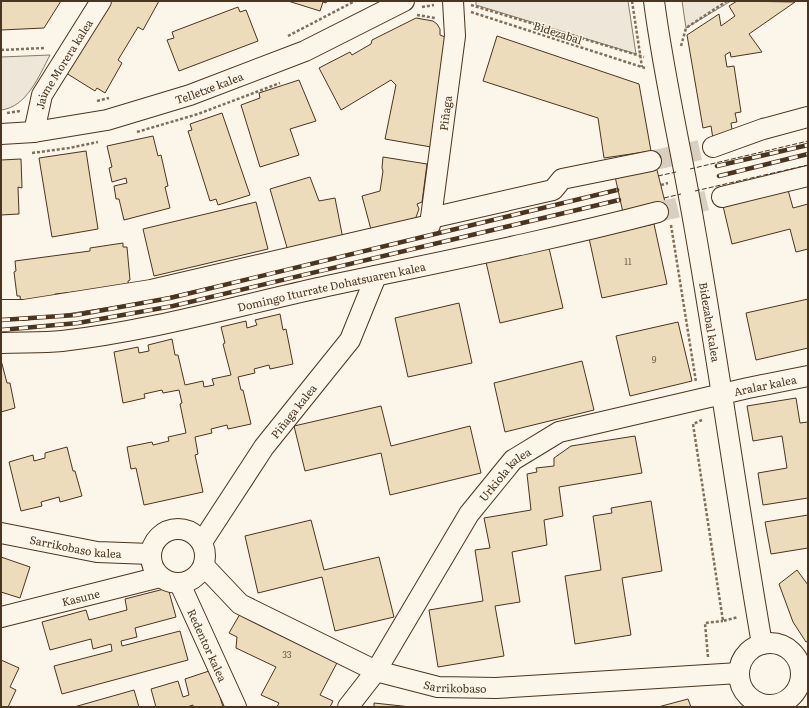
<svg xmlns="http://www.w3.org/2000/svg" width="809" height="708" viewBox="0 0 809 708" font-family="Literata,serif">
<rect width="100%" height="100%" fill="#fbf6e9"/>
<path fill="#ede6d9" stroke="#887966" d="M476,1H628L636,54L476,5Z
M682,1H731L686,28Z
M50,55C39,76 27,107 1,110V57Z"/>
<path fill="#ecdcbc" stroke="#4a3520" d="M1,1H61L44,28L1,30Z
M104,1H159L143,30L138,27L118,60L122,63L105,93L97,88L95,91L66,73Z
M288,1H327L326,3L323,2L320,11Z
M737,1L795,2L749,34L762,52L731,57L730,52L725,55L727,67L734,66L741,112L735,113L737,122L731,123L733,136L713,139L711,126L703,128L687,35L719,14L721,26L735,16L729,6Z
M238,7L240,12L246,10L258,41L179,71L167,40L174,38L172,32Z
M416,18L433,21L437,24L440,29V35L445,37L431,147L385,139L396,85L391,80L341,110L319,68L350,52L352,55L371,44L372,40Z
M497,36L639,84L651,151L604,158L598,118L483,81Z
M299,80L316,121L290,129L299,155L260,167L241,105L260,98L259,93Z
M222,113L250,195L218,205L216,199L210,201L188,131L192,130L190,124Z
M153,136L158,156L161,155L168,186L165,187L170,208L124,220L119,199H116L114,186L127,183L126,178L112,182L109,168L112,167L107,146Z
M86,151L98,229L52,237L39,158Z
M383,157L427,164L422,202L417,204L419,209L415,220L373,237L362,196L380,191L383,171L382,168Z
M21,159L22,188L18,187L19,214L1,215V160Z
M656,166L665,202L624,217L614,172Z
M310,177L319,201L335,198L343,239L288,251L270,189Z
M788,190L793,208L808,204V249L796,252L790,229L732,244L723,206Z
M256,202L268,249L154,276L143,229Z
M654,224L667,284L602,298L589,238Z
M123,243V247H127L130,280L128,281L129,291L93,290L55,294V301L21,305L20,296H17L14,272L16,271L15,261L90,251V248Z
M549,248L563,308L500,323L486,262Z
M808,299V348L756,360L746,313Z
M459,303L472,363L408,377L395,318Z
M280,314L283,330L286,329L293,364L270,369L269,365L254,369L255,373L238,377L241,390H243L251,424L228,429L227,425L211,429L212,433L195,437L198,454L195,455L203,492L144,505L136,468L131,469L127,447L152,442L153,445L169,441L168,437L186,433L180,404L182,403L179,390L163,393L162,390L144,394L145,398L123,403L114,352L138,347L139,353L149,351L148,345L172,339L175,355H178L185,385L203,381L204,387L214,385L212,379L231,375L223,344L225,343L221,327L246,321L247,328L257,325L255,320Z
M678,322L692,381L630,396L616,336Z
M1,360L7,383H10L15,408L1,412Z
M582,361L594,410L505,432L494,383Z
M796,398L800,423L808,422V498L763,505L758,473L787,468L782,436L753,441L747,406Z
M381,406L391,446L470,426L481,473L390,495L381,453L305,471L294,426Z
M635,436L642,473L559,487L563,516L544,520L547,545L512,552L520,602L495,606L504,656L438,667L429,610L483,601L475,550L490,548L484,518L531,510L527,474L537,472L536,468L554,466V458L571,446Z
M67,447L73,471H75L82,496L60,502L59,497L41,502L42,506L21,511L9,462L33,455L34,461L45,458V453Z
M651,501L662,571L622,578L631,635L575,644L565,576L601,570L593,516L612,513L611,508Z
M808,515V548L771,554L765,522Z
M311,520L324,570L379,557L394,617L335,631L322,577L258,593L245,536Z
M1,557L30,567L20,598L1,592Z
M797,570L808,585V641L806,642L793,622L779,584Z
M168,588L176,617L135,628L137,637L121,641L122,646L180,631L188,660L62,694L54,666L112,651L111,644L93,649L91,639L50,650L42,622L86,610L89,620L127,610L125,599Z
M240,614L338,661L320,695L333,701L330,707H277L279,703L261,695L276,667L236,648L237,637L229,633Z
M1,660L19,668L10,687L16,690L8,707H1Z
M212,670L223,707H193V705L187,707H156L151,689L178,681L183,697L189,695L185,679Z
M134,690L139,707H74Z
M688,699L691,707H658Z
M374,703L411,707H374Z"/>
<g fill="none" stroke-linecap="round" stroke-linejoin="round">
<path stroke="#d8cfc1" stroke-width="20" stroke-dasharray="20 10" stroke-linecap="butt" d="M651,161L713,147
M658,212L722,197"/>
<defs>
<g id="minor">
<path id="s1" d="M654,1C664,78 682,153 695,230C719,367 738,506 762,644"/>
<path id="s2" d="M34,132L42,95L101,1"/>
<path id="s3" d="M1,134L34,132L107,120L190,95L305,51L404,1"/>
<path d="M713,147L763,129L808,117"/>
<path d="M722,197L808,176"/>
<path d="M431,218L553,190L562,179L651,161"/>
<path id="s4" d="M1,310H24L151,290L430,225L455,36L453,1"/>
<path id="s5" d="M1,343C21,342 42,343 62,341C150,331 236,306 323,287C435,263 547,241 658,212"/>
<circle cx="178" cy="556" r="27"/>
<path id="s6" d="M1,533L97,552L151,554"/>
<path id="s7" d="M202,542L264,447L350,340L376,276"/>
<path id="s8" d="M204,566L240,604L376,671L438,687L496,688L739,673"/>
<path id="s9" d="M180,584L236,707"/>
<path id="s10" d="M1,617L160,577"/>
<circle cx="770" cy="674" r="31"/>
<path id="s11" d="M348,707L376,671L469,514L513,460L559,432L748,388L808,376"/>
</g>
</defs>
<use href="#minor" stroke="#4a3520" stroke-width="22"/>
<path stroke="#7f6f5c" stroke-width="2.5" stroke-dasharray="3 2" stroke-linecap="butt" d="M632,1L642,67
M471,5L644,57
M422,7L434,5
M471,12L645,68
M417,15L435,18
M288,36L355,1
M681,46L686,28L727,1
M1,50L44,48
M97,101L109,98
M7,113L20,111
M137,132L198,114L280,83
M32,153L69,148L98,142
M661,185L668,183
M671,225L696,382
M702,420L693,424L723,621L738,617
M708,657L705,623L723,621"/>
<use href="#minor" stroke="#fbf6e9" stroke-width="20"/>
<defs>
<path id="rail" d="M717,166L808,145
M719,176L808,154
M1,320L76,315L170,298L617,190
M1,330L78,323L173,306L619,200"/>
</defs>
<use href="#rail" stroke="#4a3520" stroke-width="4.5"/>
<use href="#rail" stroke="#fbf6e9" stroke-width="3" stroke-dasharray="9" stroke-linecap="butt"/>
<path stroke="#4a3520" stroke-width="1" stroke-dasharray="5 2" stroke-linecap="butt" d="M690,169L808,141
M658,176L676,172
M695,191L808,165
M664,198L681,194"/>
</g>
<g text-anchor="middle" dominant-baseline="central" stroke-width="3" stroke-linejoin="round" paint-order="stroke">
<g font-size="9" fill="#725f47">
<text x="628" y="261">11</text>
<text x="654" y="359">9</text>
<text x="287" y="654">33</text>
</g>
<g font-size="11" fill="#4a3520" stroke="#fbf6e9">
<text transform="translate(558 32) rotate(18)">Bidezabal</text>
<text stroke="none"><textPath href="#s2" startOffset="75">Jaime Morera kalea</textPath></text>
<text stroke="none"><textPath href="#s3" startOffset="214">Telletxe kalea</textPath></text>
<text stroke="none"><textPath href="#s4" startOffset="551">Piñaga</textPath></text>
<text stroke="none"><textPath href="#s5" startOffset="336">Domingo Iturrate Dohatsuaren kalea</textPath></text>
<text stroke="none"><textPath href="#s1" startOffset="326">Bidezabal kalea</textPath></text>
<text stroke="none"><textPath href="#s11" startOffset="563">Aralar kalea</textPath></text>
<text stroke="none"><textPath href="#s7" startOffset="160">Piñaga kalea</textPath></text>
<text stroke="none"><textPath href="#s11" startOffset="282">Urkiola kalea</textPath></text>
<text stroke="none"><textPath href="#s6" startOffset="76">Sarrikobaso kalea</textPath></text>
<text stroke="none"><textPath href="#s10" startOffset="82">Kasune</textPath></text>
<text stroke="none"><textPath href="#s9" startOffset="67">Redentor kalea</textPath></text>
<text stroke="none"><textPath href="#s8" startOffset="285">Sarrikobaso</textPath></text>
</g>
</g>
<rect width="809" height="708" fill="none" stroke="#4a3520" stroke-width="4"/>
</svg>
